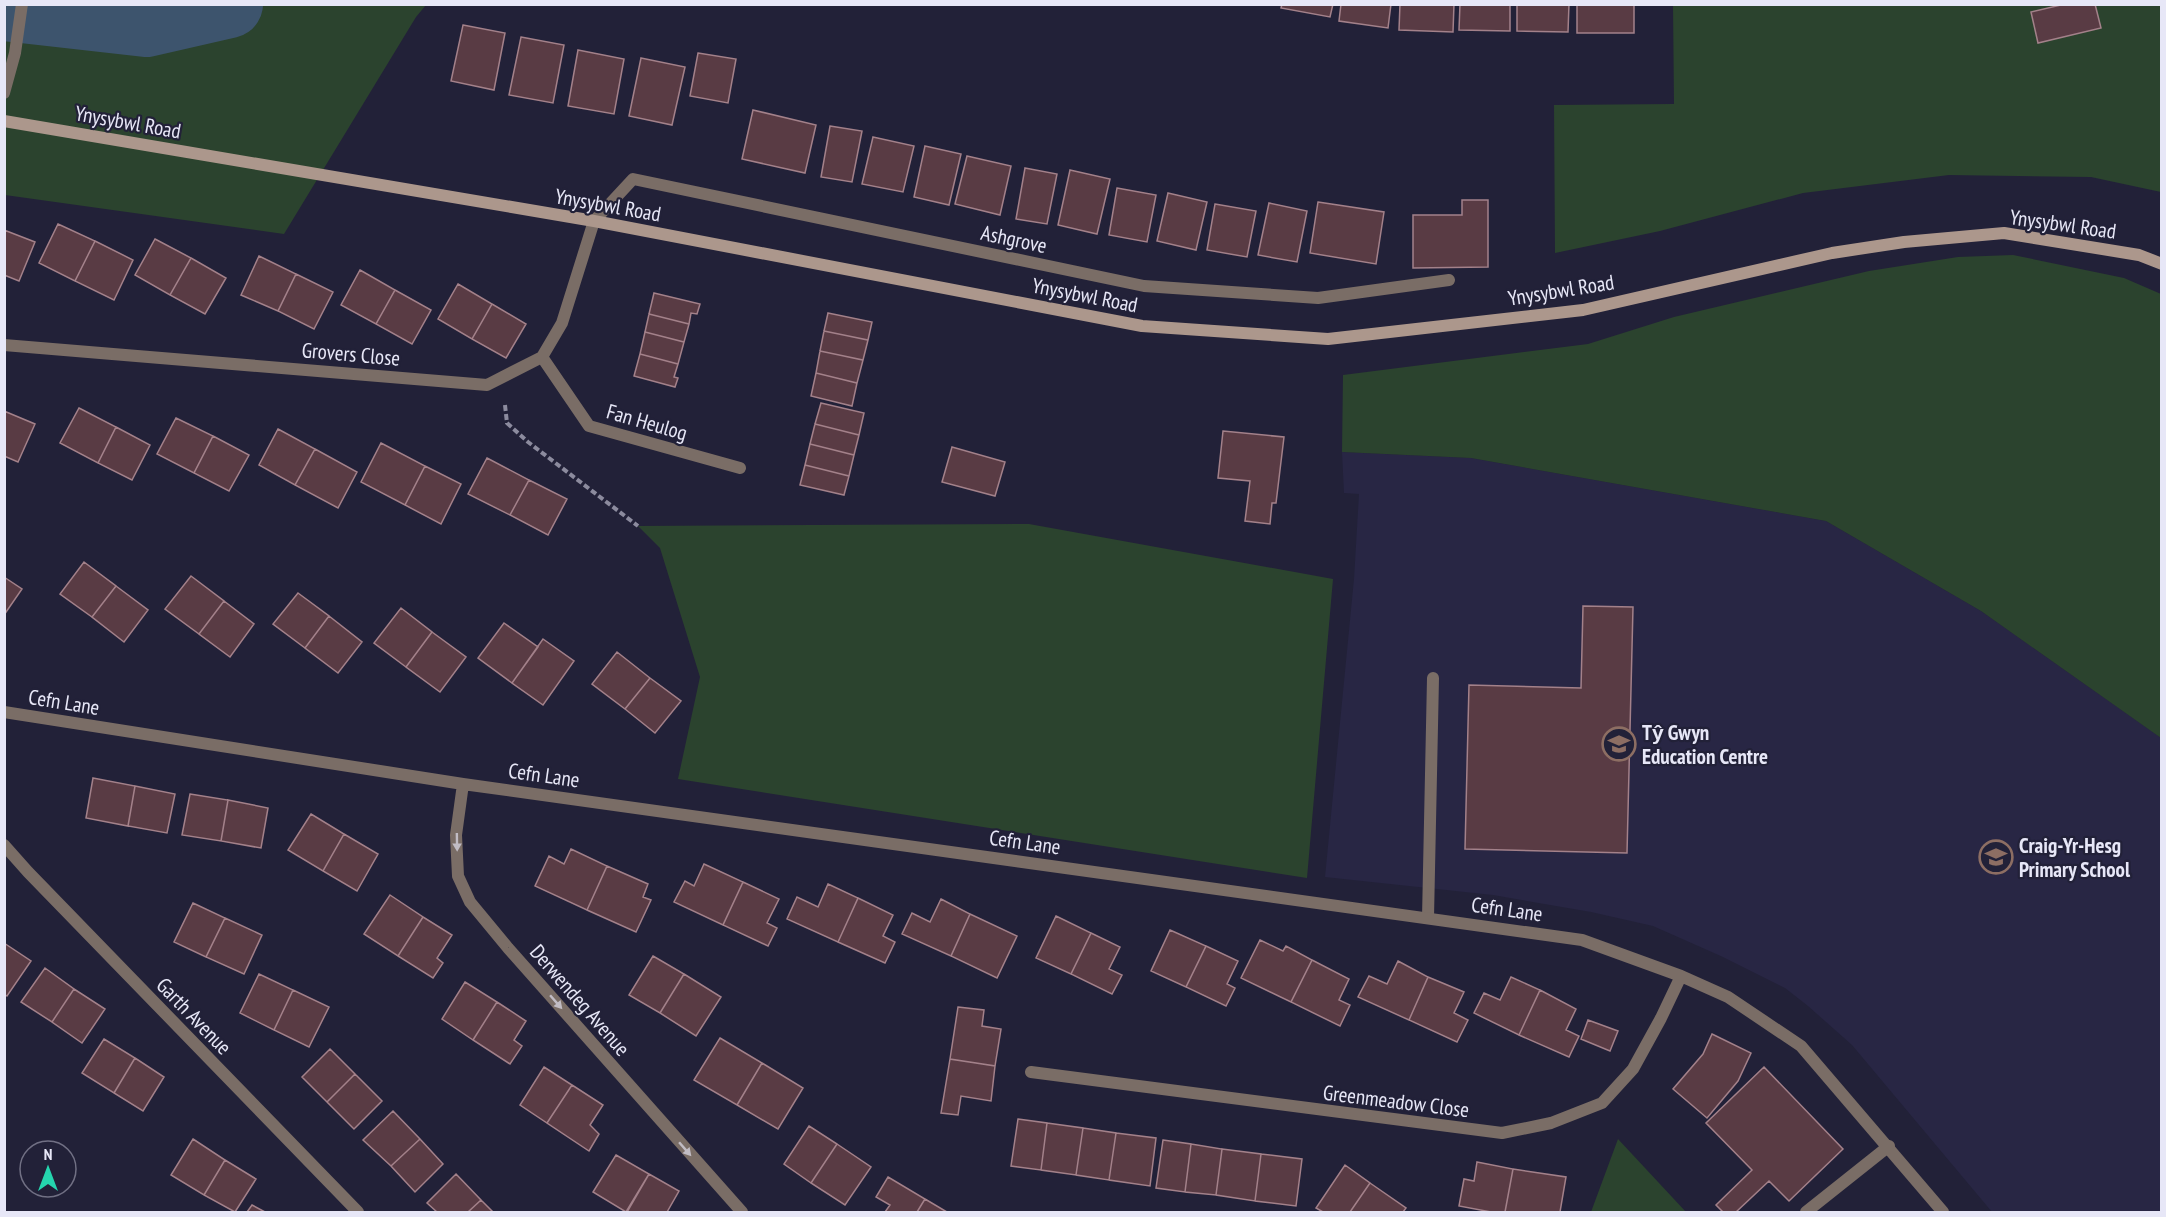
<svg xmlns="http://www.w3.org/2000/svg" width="2166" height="1217" viewBox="0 0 2166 1217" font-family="'PT Sans Narrow',sans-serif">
<rect width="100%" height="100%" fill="#222138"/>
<path fill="#282644" d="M1342,452L1471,458L1826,521L1981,611L2160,737L2161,738V1212H1992L1852,1045L1808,1006L1785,988L1723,957L1653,926L1591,912L1493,895L1325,877L1354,579L1359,494L1344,493Z"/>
<path fill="#2b432e" d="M5,5H426L416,17L284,234L5,195Z
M1673,5H2161V192L2091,177L1949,175L1803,193L1660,231L1555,253L1554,105L1674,104Z
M2013,255L2124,278L2161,294V738L1981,611L1826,521L1471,458L1342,452L1343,375L1588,344L1674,317L1869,271L1958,257Z
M1029,524L1333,579L1307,878L678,779L700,677L660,548L638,526Z
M1618,1139L1686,1212H1591Z"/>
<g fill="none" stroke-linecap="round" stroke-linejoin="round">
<path stroke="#3d546d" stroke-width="68" d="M4,7L146,23L229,4"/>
</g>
<path fill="#593b44" stroke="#a3818a" stroke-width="1.5" d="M1282,4H1333L1330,17L1281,8Z
M1341,4H1391L1388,28L1339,21Z
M1400,4H1454L1453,32L1399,30Z
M1460,4H1510V31L1459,30Z
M1517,4H1569L1568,32L1517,31Z
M1577,4H1634V33H1577Z
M2065,4H2095L2101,28L2038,43L2031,12Z
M463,25L505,33L494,90L451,81Z
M521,37L564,45L553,103L509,95Z
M578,50L624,59L614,114L568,106Z
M698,53L736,59L728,103L690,96Z
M641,58L685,67L672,125L629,116Z
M753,110L816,125L805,173L742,159Z
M830,126L862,131L852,182L821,177Z
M873,137L914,146L903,192L862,184Z
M925,146L961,154L949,205L914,197Z
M967,156L1011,166L1000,215L955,204Z
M1025,168L1057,174L1047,224L1016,219Z
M1070,170L1110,179L1097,234L1058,225Z
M1117,188L1156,195L1147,242L1109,235Z
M1168,193L1207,202L1196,250L1157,241Z
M1462,200H1488V267L1413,268V215H1462Z
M1318,202L1384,212L1376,264L1310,253Z
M1269,203L1307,211L1297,262L1258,255Z
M1215,204L1256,211L1247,257L1207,250Z
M58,224L95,241L75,281L39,263Z
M4,230L35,242L19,281L4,275Z
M155,239L191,258L170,295L135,275Z
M95,241L133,260L114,300L75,281Z
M259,256L296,274L278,311L241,295Z
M191,258L226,278L205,314L170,295Z
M360,270L395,290L376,324L341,305Z
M296,274L333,292L314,329L278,311Z
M458,284L492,304L472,339L438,319Z
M395,290L431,310L412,344L376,324Z
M654,293L700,304L697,314L691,313L689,324L649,314Z
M492,304L526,324L506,358L472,339Z
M828,313L872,322L868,340L824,331Z
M649,314L689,324L684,342L645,332Z
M824,331L868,340L863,360L820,351Z
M645,332L684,342L678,364L640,354Z
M820,351L863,360L857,383L816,373Z
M640,354L678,364L674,377L678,378L675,387L634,376Z
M816,373L857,383L852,406L811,396Z
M821,403L864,413L859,435L815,424Z
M79,408L116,427L98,463L60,443Z
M4,411L35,424L18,462L4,456Z
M176,418L213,436L194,473L157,454Z
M815,424L859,435L854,455L810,444Z
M116,427L150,445L132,480L98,463Z
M278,429L315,449L295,485L259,465Z
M1223,431L1284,437L1276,503H1272L1270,524L1245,521L1250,481L1218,478Z
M213,436L249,455L229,491L194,473Z
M381,443L425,466L405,505L361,482Z
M810,444L854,455L849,476L805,465Z
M952,447L1005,462L995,496L942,482Z
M315,449L357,472L338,508L295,485Z
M487,458L529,480L510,515L468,494Z
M805,465L849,476L844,495L800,485Z
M425,466L461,484L441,524L405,505Z
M529,480L567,499L548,535L510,515Z
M84,562L116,586L92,617L60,594Z
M191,576L224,601L199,634L165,609Z
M4,577L22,589L4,615Z
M116,586L148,610L124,642L92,617Z
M298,593L329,616L305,648L273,624Z
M224,601L254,624L230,657L199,634Z
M1583,606L1633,607L1627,853L1465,849L1469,685L1581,688Z
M401,608L432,632L406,667L374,643Z
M329,616L362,642L338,673L305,648Z
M504,623L538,647L512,683L478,658Z
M432,632L466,657L440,692L406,667Z
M543,639L574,661L543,705L512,683Z
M617,652L650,678L625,709L592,684Z
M650,678L681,701L655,733L625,709Z
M93,778L135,786L128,826L86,818Z
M135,786L175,794L167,833L128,826Z
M190,794L228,800L221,841L182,835Z
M228,800L268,808L261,848L221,841Z
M311,814L344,834L323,871L288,850Z
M344,834L378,854L357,891L323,871Z
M571,849L607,866L587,910L535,886L549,856L564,864Z
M704,864L743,882L723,925L674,902L685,881L694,886Z
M607,866L648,884L643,897L651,900L636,932L587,910Z
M743,882L779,899L767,923L777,928L768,946L723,925Z
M828,884L858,898L838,942L787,919L797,897L818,907Z
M390,895L423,917L398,956L364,934Z
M858,898L893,915L883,936L895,942L885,963L838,942Z
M941,899L970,914L951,956L902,934L912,913L930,922Z
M193,903L225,918L206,957L174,942Z
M970,914L1017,936L997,978L951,956Z
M1056,916L1091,933L1071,974L1036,958Z
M423,917L452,935L437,958L443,963L433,978L398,956Z
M225,918L262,935L244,974L206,957Z
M1170,930L1206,946L1186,987L1151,971Z
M1091,933L1120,947L1109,969L1122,975L1112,994L1071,974Z
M1260,940L1283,951L1286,946L1312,960L1291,1002L1241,978Z
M4,943L31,961L7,996L4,994Z
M1206,946L1238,961L1227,984L1235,988L1226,1006L1186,987Z
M653,956L684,974L660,1013L629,995Z
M1312,960L1349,979L1339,1000L1350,1005L1340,1026L1291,1002Z
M1398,961L1428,977L1409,1020L1358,997L1369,976L1387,984Z
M45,968L74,989L52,1022L21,1002Z
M259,974L293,990L274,1030L240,1013Z
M684,974L721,997L696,1036L660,1013Z
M1428,977L1464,992L1454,1013L1468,1020L1457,1042L1409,1020Z
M1511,977L1540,990L1519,1035L1474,1013L1484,993L1500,1000Z
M465,982L497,1002L473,1040L442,1019Z
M74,989L105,1009L82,1043L52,1022Z
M293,990L329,1007L309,1047L274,1030Z
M1540,990L1576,1009L1566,1030L1579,1036L1569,1057L1519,1035Z
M497,1002L526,1021L514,1040L522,1046L510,1064L473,1040Z
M958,1007L984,1010L982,1026L1001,1029L995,1066L950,1059Z
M1588,1020L1618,1031L1610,1051L1581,1039Z
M1712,1034L1751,1053L1738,1081L1707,1118L1673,1089L1703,1054Z
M720,1038L762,1063L737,1105L694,1080Z
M104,1039L135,1058L114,1093L82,1073Z
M330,1049L355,1074L327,1102L302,1077Z
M135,1058L164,1077L143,1111L114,1093Z
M950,1059L995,1066L991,1101L961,1096L958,1115L941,1113Z
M762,1063L803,1088L778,1129L737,1105Z
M544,1067L572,1085L547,1123L520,1105Z
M1764,1067L1843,1149L1789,1201L1769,1181L1736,1212H1723L1716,1205L1752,1170L1706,1123Z
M355,1074L382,1101L354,1129L327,1102Z
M572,1085L603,1105L590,1125L599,1134L589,1151L547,1123Z
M393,1111L420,1139L391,1166L363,1140Z
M1018,1119L1047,1123L1041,1170L1011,1166Z
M1047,1123L1083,1128L1076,1175L1041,1170Z
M809,1126L837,1144L811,1183L784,1164Z
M1083,1128L1116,1133L1109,1180L1076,1175Z
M1116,1133L1156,1138L1150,1186L1109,1180Z
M193,1139L225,1160L204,1195L171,1175Z
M420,1139L443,1164L415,1192L391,1166Z
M1163,1140L1191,1144L1185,1192L1156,1188Z
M837,1144L871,1167L845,1205L811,1183Z
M1191,1144L1222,1149L1216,1195L1185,1192Z
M1222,1149L1261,1154L1255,1201L1216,1195Z
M1261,1154L1302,1159L1296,1206L1255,1201Z
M616,1155L649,1174L626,1212L593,1192Z
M225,1160L256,1179L235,1212L204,1195Z
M1477,1162L1513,1169L1505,1212H1491L1459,1206L1464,1179L1474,1181Z
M1345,1165L1370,1183L1350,1212H1323L1316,1208Z
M1513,1169L1566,1177L1560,1212H1505Z
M456,1174L481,1200L468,1212H437L427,1203Z
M649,1174L679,1191L667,1212H627Z
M888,1177L925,1199L917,1212H885L890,1205L876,1197Z
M1370,1183L1406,1208L1403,1212H1350Z
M925,1199L947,1212H917Z
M481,1200L493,1212H468Z
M252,1205L265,1212H247Z"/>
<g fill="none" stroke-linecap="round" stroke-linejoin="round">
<path stroke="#8c8b9e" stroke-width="4" stroke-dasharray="6 3" stroke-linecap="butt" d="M505,405L507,423L528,442L638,526"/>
<path stroke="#7a6d66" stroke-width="12" d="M1428,918L1433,678"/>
<path stroke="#7a6d66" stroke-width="12" d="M4,93L15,53L22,4
M4,345L487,385L542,357L562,323L594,221L633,179L1144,286L1318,298L1449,280
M542,357L589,426L740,468
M4,712L463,784L1582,940L1681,976L1728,997L1801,1046L1943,1212
M463,784L456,835L458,876L470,902L508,948L742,1212
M4,845L28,872L358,1212
M1031,1072L1502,1133L1551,1123L1602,1103L1633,1069L1661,1018L1681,976
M1806,1212L1889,1146"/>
<path stroke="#ac978c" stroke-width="12" d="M4,121L594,221L1142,326L1328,339L1583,310L1832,253L1904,242L2004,233L2139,255L2162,264"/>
</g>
<defs><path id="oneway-solid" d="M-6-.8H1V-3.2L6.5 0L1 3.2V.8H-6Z" transform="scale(1.5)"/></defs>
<g fill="#c1bcc4">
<use href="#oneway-solid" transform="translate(457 842) rotate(89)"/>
<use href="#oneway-solid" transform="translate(556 1002) rotate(49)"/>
<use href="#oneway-solid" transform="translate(685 1149) rotate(49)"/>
</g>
<defs>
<symbol id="school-ring" viewBox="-11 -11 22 22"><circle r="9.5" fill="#222138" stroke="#8d6e63" stroke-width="1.5"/><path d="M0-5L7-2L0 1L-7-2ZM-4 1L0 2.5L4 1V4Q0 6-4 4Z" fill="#8d6e63"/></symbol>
</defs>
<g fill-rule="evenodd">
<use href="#school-ring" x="1600" y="725" width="38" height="38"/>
<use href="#school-ring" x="1977" y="838" width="38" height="38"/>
</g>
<g text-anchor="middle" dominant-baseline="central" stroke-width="4.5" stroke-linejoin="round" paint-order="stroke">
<g font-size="21" fill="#e7e7f7" stroke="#222138">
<text transform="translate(128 122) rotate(10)">Ynysybwl Road</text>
<text transform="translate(608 205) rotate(10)">Ynysybwl Road</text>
<text transform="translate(2063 224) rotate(8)">Ynysybwl Road</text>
<text transform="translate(1014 239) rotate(12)">Ashgrove</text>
<text transform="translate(1561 290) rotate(-9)">Ynysybwl Road</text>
<text transform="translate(1085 295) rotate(11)">Ynysybwl Road</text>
<text transform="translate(351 354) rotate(5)">Grovers Close</text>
<text transform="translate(647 422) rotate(16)">Fan Heulog</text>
<text transform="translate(64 702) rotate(9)">Cefn Lane</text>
<text transform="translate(544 775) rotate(8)">Cefn Lane</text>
<text transform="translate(1025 842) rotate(8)">Cefn Lane</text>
<text transform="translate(1507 909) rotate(8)">Cefn Lane</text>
<text transform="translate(580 1000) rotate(49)">Derwendeg Avenue</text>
<text transform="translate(194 1016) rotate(46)">Garth Avenue</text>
<text transform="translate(1396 1101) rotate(7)">Greenmeadow Close</text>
</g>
<g font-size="21" font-weight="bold" fill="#e7e7f7" stroke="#222138" text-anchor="start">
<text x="1642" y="732">Tŷ Gwyn<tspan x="1642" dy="24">Education Centre</tspan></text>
<text x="2019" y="845">Craig-Yr-Hesg<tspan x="2019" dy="24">Primary School</tspan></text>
</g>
</g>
<rect width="2166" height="1217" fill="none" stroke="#e7e7f7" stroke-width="12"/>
<g transform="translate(48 1169)"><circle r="28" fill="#222138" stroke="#717084" stroke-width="1.5"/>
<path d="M0-4.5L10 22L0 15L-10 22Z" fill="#25d5ae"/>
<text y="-9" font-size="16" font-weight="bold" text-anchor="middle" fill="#e7e7f7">N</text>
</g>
</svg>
